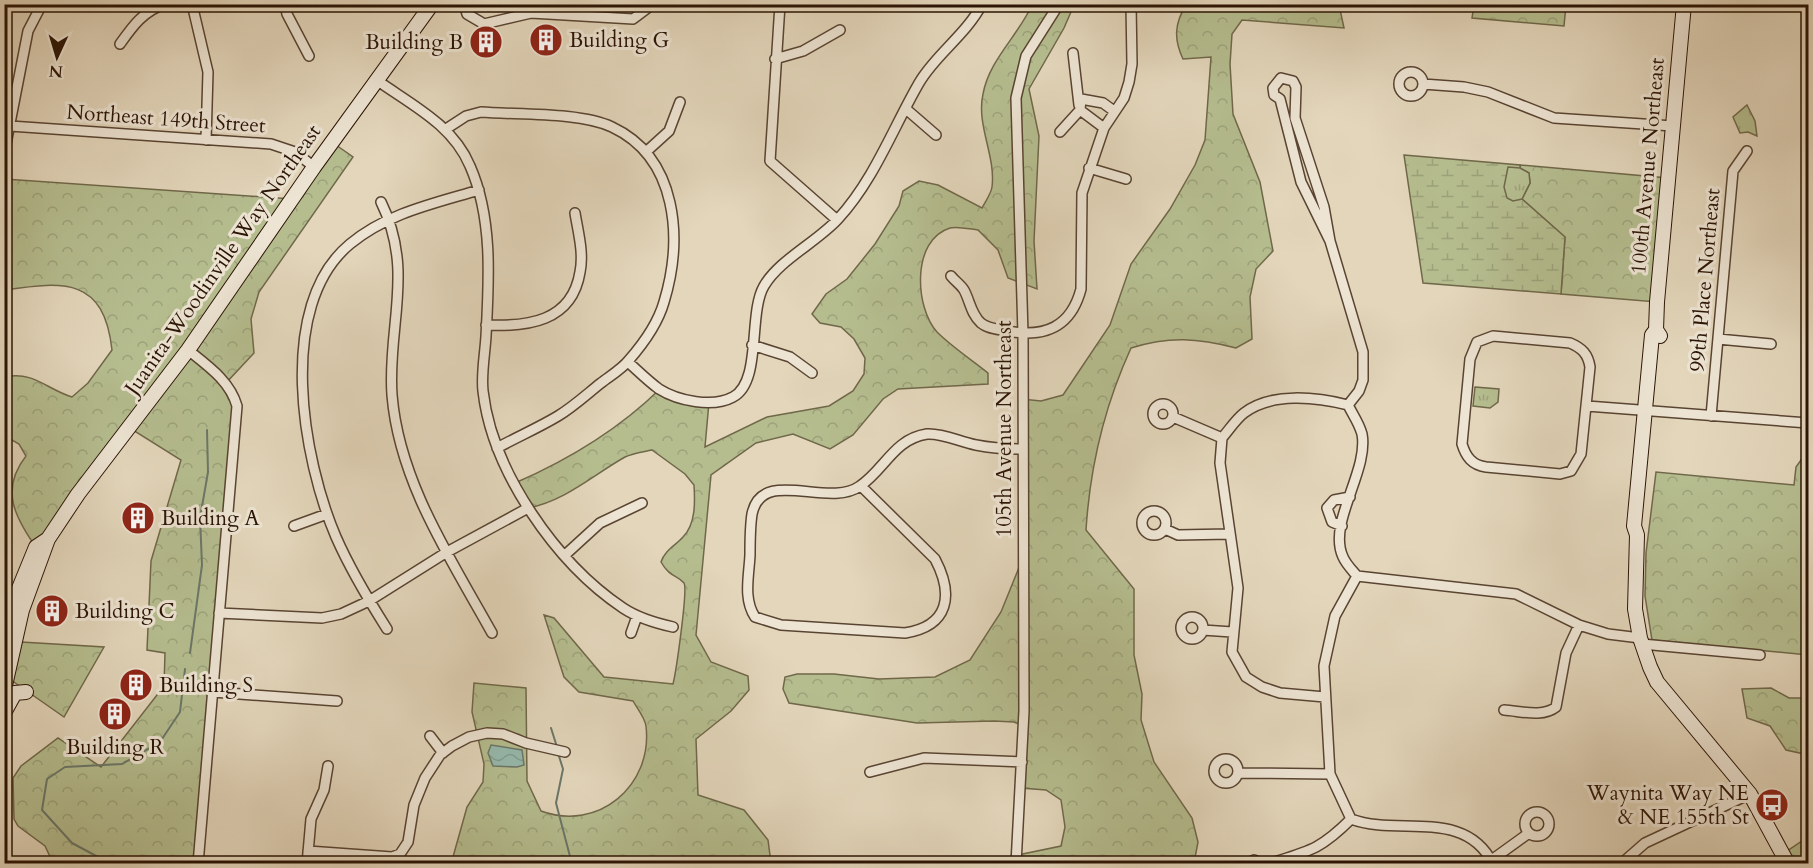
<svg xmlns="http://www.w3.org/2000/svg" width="1813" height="868" viewBox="0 0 1813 868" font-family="Cardo,serif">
<defs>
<pattern id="forest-crowns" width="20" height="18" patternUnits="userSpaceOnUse" patternTransform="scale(1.5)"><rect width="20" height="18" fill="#b5bd8f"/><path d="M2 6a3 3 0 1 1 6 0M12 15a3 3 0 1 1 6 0" fill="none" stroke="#9ca27a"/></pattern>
<pattern id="wetland-marsh" width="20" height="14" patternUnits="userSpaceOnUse" patternTransform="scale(1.5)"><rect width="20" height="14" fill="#b5bd8f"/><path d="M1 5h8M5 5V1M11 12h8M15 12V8" fill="none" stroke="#9ca27a"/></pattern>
<pattern id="park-tufts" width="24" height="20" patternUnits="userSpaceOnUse" patternTransform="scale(1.5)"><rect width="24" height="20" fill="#b5bd8f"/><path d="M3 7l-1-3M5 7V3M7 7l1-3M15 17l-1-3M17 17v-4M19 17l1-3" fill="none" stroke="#9ca27a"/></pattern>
<pattern id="water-waves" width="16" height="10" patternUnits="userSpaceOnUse" patternTransform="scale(1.5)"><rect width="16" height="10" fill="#96b9ac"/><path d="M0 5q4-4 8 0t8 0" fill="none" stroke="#819e92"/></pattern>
</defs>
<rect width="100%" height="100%" fill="#e3d6bb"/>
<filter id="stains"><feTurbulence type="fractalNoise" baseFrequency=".00333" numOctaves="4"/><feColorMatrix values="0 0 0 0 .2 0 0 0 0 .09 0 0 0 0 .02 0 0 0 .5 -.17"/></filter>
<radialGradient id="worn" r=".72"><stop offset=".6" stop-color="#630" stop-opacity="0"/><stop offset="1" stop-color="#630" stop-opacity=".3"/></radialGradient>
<path fill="url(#forest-crowns)" stroke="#70684a" stroke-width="1.5" d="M1032,5H1074L1064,28L1029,89L1039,136L1034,241L1037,289L1008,278L998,250L978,230C970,229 957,226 950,228C911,240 915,308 937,332C952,347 972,360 988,373V384L898,389L883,399L853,435L830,449L793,434L756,443L711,475L696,635L711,662L748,676L749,690L731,711L696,739L698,795L744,810L768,840L771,863L451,864L467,807L483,782L484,764L472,712L474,683L526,688L527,781L541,811C598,832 653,786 646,726C645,718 637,708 633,701L579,692L564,677L544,615L554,618L604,677L673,684C676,672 688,590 684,583C678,575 670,578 661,562C665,550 675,546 683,537C696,524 695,501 694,485L685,474L652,450C643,452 633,453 625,457C593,475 565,501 528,508L515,483C568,460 618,430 660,389L709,402L705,447L767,417L829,406L853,391L864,374L865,358L854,339L841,327L820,323L812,314L826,294L847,279L875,244L899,206L903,191L919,181L938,185L982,208C985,202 991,194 992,187C996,156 976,125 983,94C989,60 1018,36 1032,5Z
M1186,5H1339L1344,28L1242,20L1232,34L1230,64L1233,114L1260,182L1273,251L1256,269L1250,297L1252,339L1236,348C1198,338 1169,336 1131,348C1104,407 1090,466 1086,530L1134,589V655L1142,694L1141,720L1154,762L1192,818L1198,842L1194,863H1016L1018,855L1061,846L1065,827L1061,800L1046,790L1021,788L1023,726L1014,722L994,721L917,723L789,703L783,689L785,677L797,674H834L879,679L935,677L970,660L1001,612L1022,560V399L1041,401L1063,395L1110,325L1131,264L1170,209L1195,165L1205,140L1211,57L1183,59C1174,40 1174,24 1186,5Z
M1474,5H1566L1564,26L1472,18Z
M336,145L353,157L259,292L251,319L254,353L226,383L237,406L198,863H53L45,846L18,826L14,819L13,778L21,766L58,738L101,767L164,686L165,653L147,650L151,561L181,460L133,430L38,550C14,517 0,489 26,456L19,444L5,436V377C34,371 46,389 72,397L88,383L112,350C104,278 65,281 5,290V179L292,199Z
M1520,165L1668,178L1657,302L1561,294L1565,237L1522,199Z
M1808,450V655L1652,640L1645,596L1646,553L1656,472L1794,485L1796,467Z
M21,642L104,647L64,717L11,680Z
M1771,688L1789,698H1808V759L1804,754L1786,750L1770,726L1747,718L1742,689Z
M1808,837V863L1771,864L1782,851L1784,853Z"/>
<path fill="url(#wetland-marsh)" stroke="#70684a" stroke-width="1.5" d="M1404,155L1520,165V168L1529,173L1530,183L1522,199L1565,237L1561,294L1423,283Z"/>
<path fill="url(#park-tufts)" stroke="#70684a" stroke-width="1.5" d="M1747,105L1755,121L1757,136L1748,132L1740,133L1733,117Z
M1508,167L1520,168L1529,173L1530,183L1522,199L1513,201L1507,198L1504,187Z
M1475,387L1499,389L1498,402L1490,408L1473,406Z"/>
<path fill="url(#water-waves)" stroke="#6b7769" stroke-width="1.5" d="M491,745L522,750L524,765L517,767L493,766L488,753Z"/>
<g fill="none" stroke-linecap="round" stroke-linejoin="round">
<path stroke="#6b7769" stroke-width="2" d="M190,653L202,565L200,518L208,472L207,430
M551,728L557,747
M558,753L563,769L556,803L572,864
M111,864L72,843L42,810L47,779L65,767L122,764L160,742L180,712L185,669"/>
<defs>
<path id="street" d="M192,4L208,72L206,140
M285,4L287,14L309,56
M464,4L467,14L484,24L531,13L633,19L653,4
M780,4L770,161L837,220
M120,44C132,27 143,11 165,4
M1073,53L1079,105
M775,59L803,51L840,30
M1399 84a12 12 0 1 1 24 0a12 12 0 1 1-24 0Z
M378,81C412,105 453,125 470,166C493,218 489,281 486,336C485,354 481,374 483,391C492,471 556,563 623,608C638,618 655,623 673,627
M1423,84L1464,87L1488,92L1554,118L1673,126
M906,109L936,135
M10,126L271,144L295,152L314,167
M1104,128L1080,110L1081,99L1103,103L1114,111
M446,129L466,116L481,112C517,115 580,112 612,127C678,158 683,239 664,302C658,323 643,344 629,360C622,369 610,376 601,383C587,394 573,407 558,416C538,428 517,437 497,448
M1060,132L1080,110
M647,151L669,131L680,102
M4,154L28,31L42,4
M1089,168L1126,179
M381,202C415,271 387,327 392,395C399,482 451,559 492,633
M1330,241L1301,182L1280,99L1274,95L1273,88L1281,78L1293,81L1296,87L1295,118L1324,207L1330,241L1363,352V380L1359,391L1348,405
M951,276C955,281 961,285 964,290C970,301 971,314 981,323C988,329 998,329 1007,331C1045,338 1071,327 1081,289L1082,193L1104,128L1124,98L1129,82L1132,64L1131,4
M486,325C527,327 572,322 580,272C584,253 578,232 575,213
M1493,336L1570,343C1582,348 1588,354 1590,367L1581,454L1571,471L1560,474L1486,467C1472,465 1466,457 1462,444L1470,359L1477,342Z
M1718,339L1771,344
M752,345L790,357L812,373
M188,350C208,366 230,381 237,406L198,864
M628,362C638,371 648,381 659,389C678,401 713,408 733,397C762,382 748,313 764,286C779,260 817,242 838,219C874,180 893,128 919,83C935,55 966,35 982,4
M1153 414a10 10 0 1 1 20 0a10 10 0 1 1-20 0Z
M1587,406L1808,423
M1711,416L1733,171L1747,151
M1173,417L1222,438
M1222,438C1229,430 1236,419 1244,413C1271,392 1316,397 1348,405C1353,415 1359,423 1362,434C1369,471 1327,523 1343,557C1346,564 1352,570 1357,576L1335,616L1324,666L1330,774L1351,819
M1222,438L1220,463L1238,588L1232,652L1246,677L1262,687L1280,693L1325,697
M861,486L935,559C954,595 949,626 905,633L781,625L755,617C743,599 749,576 750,555C750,542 750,527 752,514C762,466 828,509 860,486C885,469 894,439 927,434C943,433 960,442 976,445C991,448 1006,449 1021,449
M1142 523a12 12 0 1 1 24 0a12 12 0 1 1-24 0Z
M294,526L327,514
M1342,526L1332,522L1327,508L1334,500L1350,497
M1165,529L1178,535L1229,534
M565,555L600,523L642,503
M1357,576L1516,594L1579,625L1608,634L1640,638
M219,613L322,618L341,614L369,601L447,552L528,508
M1181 628a11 11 0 1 1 22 0a11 11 0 1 1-22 0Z
M387,629C368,599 350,569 336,537C303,460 275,306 350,244C388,213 432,204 479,190
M1203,630L1232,632
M631,633L637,616
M1642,644L1760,655
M213,692L337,701
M1504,710C1521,711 1542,718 1556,707L1566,653L1579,625
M430,736L443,753
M1214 771a12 12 0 1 1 24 0a12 12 0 1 1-24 0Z
M870,772L924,758L1022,762
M1238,773L1330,774
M1525 824a12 12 0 1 1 24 0a12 12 0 1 1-24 0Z
M1351,819C1398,837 1465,807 1493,864
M308,851L392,857L400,854L408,842L414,805L425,778L440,755L452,746L469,737L487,733L503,734L526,743L565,752
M307,864L311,819L324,790L328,766
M1016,864L1024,711L1023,334L1016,98L1026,56L1059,4
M1246,864L1254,860L1264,864
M1268,864C1309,851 1320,850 1351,819
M1486,864L1529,833
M1621,864L1645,843L1750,794"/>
<path id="secondary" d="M1656,330L1652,335L1634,526L1637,535L1635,609L1640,638L1650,667L1657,682L1750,794L1788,864
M1660,336L1656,330L1657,302L1684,4
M4,639L11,608L36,547L48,539L78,494L188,350L314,167L432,4
M4,690L22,610L48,539
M4,713L15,693L26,692"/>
</defs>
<use href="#street" stroke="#594432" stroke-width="12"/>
<use href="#secondary" stroke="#2b1405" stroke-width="16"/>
<use href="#street" stroke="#ede4d3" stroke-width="9"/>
<use href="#secondary" stroke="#ede4d3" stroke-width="14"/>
</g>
<defs>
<symbol id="building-disc" viewBox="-11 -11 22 22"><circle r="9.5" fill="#8f2418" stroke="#ede4d3"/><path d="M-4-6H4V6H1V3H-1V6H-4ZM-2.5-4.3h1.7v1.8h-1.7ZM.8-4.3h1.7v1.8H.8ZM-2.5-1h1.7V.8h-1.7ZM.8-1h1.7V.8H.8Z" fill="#fff"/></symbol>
<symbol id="bus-disc" viewBox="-11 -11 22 22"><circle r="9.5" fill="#8f2418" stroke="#ede4d3"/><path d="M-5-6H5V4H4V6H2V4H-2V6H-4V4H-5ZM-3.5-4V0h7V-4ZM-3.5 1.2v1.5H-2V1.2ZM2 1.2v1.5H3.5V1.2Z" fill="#fff"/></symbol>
</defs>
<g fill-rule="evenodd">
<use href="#building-disc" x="527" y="21" width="38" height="38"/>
<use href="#building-disc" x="467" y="23" width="38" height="38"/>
<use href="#building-disc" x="119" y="499" width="38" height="38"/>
<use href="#building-disc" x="33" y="592" width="38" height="38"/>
<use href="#building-disc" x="117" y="666" width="38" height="38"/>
<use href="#building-disc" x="96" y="695" width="38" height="38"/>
<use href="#bus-disc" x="1753" y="786" width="38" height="38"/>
</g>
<g text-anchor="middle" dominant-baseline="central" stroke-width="6" stroke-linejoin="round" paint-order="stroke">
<g font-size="21" fill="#2b1405" stroke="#ede4d3" text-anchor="start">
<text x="569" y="40">Building G</text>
<text x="463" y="42" text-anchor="end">Building B</text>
<text x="161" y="518">Building A</text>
<text x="75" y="611">Building C</text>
<text x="159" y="685">Building S</text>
<text x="115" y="747" text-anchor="middle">Building R</text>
<text x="1749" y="793" text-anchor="end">Waynita Way NE<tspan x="1749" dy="24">&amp; NE 155th St</tspan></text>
</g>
<g font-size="21" fill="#2b1405" stroke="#ede4d3">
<text transform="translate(166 119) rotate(4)">Northeast 149th Street</text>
<text transform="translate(1648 166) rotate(-85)">100th Avenue Northeast</text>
<text transform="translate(223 260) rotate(-55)">Juanita-Woodinville Way Northeast</text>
<text transform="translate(1705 280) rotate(-85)">99th Place Northeast</text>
<text transform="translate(1004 429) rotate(-90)">105th Avenue Northeast</text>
</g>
</g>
<rect width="1813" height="868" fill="none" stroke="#e3d6bb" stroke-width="24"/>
<rect x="6" y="6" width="1801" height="856" fill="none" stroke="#2b1405" stroke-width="3"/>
<rect x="12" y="12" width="1789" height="844" fill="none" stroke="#2b1405" stroke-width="1.5"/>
<g transform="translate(57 57) rotate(184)" stroke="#ede4d3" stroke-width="4.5" paint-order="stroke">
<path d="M0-4.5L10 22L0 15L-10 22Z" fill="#2b1405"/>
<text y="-9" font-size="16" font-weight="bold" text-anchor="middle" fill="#2b1405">N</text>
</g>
<rect width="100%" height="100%" filter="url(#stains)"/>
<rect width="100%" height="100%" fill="url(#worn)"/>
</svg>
